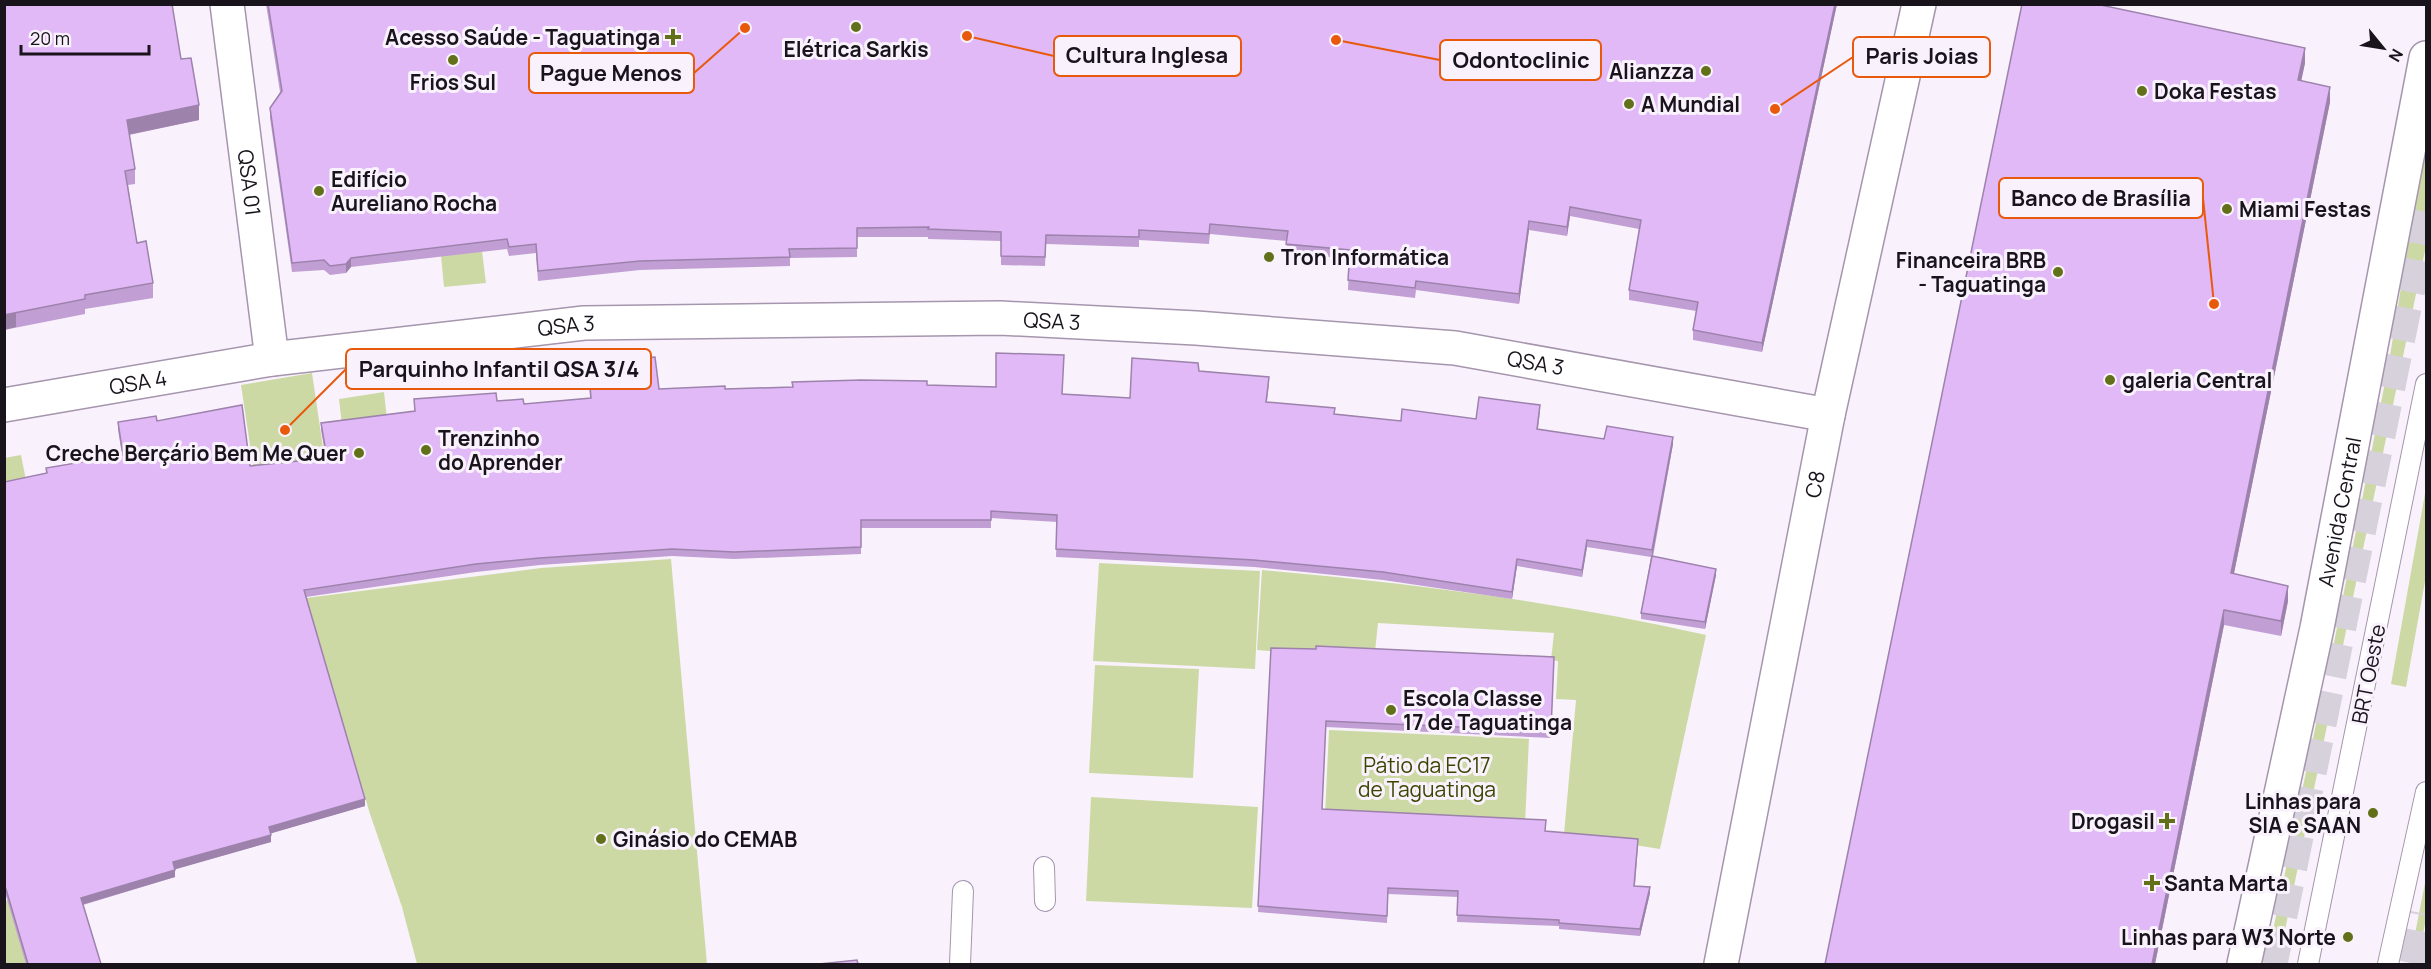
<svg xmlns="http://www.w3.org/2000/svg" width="2431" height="969" viewBox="0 0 2431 969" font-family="Manrope,sans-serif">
<rect width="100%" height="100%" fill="#f9f2fd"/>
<path fill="#cdd9a5" d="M2424,144H2426V246L2340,660L2331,658L2389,362Z
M482,251L486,283L444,287L441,256Z
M312,373L344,589L273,599L241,385Z
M384,392L387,419L342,425L339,399Z
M21,455L27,485L5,490L4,458Z
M2426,488V576L2406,687L2391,684Z
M671,559L707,964H417L402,907L370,814L306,598L541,568Z
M1099,563L1260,571L1255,669L1093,661Z
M1262,570C1410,583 1560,602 1706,635L1660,849L1564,834L1576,700L1556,699L1558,661L1551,660L1554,633L1378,623L1375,652L1316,655L1257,650Z
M1095,665L1199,669L1193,778L1089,773Z
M2317,719L2328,721L2278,964H2266Z
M1329,730L1529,739L1525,824L1325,815Z
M1091,797L1258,807L1252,908L1086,901Z
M2426,878V919L2417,964H2409Z
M12,899L31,964H5V901Z"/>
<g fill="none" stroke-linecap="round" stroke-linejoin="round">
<path stroke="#d7d1db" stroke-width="33" stroke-dasharray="33 16" stroke-linecap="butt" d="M2271,964L2426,205
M2416,964L2426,914"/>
<defs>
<path id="lane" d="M1044,867L1045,901
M960,964L963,891
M2308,964L2426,384
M2388,964L2426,792"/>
<g id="street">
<path id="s1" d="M227,4L272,359"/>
<path id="s2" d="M4,405L272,359L584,323L1000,318L1196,328L1455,348L1828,415"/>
</g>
<g id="secondary">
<path id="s3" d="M1721,964L1828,415L1919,4"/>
<path id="s4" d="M2244,964L2317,628L2426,58"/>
</g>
</defs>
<use href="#lane" stroke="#a595ad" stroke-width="22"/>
<use href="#street" stroke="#a595ad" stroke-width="36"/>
<use href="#secondary" stroke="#a595ad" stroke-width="36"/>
<use href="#lane" stroke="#fff" stroke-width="20"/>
<use href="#street" stroke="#fff" stroke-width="33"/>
<use href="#secondary" stroke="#fff" stroke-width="33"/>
</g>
<path fill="#c19fd4" d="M4,4L181,59L199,120L129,135L135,169V184L128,185L137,243L153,283V298L85,309V314L4,330Z
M266,4H1837L1762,352L1693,340V330L1696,311L1629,300V290L1639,229L1570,216L1567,236L1529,230L1519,304L1416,290L1415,298L1348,290L1349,259L1286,253L1287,241L1210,234L1209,244L1139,240V247L1046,244L1045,266L1001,265V241L928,239V237H857V257L790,258V266L640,270L538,281L536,253L509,256L507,249L351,267L346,273L330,275L324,270L292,272L270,118V108L280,92Z
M2305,63L2301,81L2330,102L2234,573L2288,601L2281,636L2224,625L2155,964H1825Z
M588,362L659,389H725L927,385L1130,398L1199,371L1269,384L1267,402L1335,414L1401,421L1476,419L1540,412L1538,429L1604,439L1673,444L1653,557L1716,575L1705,629L1641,619V613L1651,557L1587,547L1582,577L1517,566L1512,599L1383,580L1254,567L1056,557L1057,522L991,518V528H861V554L734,559L672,556L540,565L476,572L306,597L365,806L271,833V842L175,869V877L83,905L101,964H26L6,896H4V482L46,473V468L122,455L118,430V422L157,421L250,466L326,458L321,430V423L415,411L414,399L497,401L524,404L590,398Z
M1271,648L1554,657L1551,738L1326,727L1322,809L1546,831L1638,845L1635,886L1650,893L1640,936L1559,929V926L1457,922L1458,897L1388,894L1387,923L1258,912Z"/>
<path fill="#9d82ac" d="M1835,4H1837L1762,352V343Z
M2305,48V63L2298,96V80Z
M2330,87V102L2231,588V573Z
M199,105V120L127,135V120Z
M1570,207V216L1567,236V227Z
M1529,221V230L1519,304V294Z
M351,258V267L346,273V264Z
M16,312V327L4,330V315Z
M1673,437V444L1652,558V550Z
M1587,540V547L1582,577V570Z
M1517,559V566L1512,599V592Z
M1716,569V575L1705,629V622Z
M2288,586V601L2281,636V621Z
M2224,610V625L2155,964H2152Z
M365,799V806L269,834V827Z
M271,835V842L173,870V862Z
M175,870V877L81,905V898Z
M1650,887V893L1640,936V929Z"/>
<path fill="#e0b9f6" stroke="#9d82ac" stroke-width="1.5" d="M4,4H172L181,59L191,58L199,105L127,120L135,169L125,171L137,243L146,241L153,283L85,295V299L4,315Z
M268,4H1835L1762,343L1693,330L1698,302L1629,290L1641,220L1570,207L1567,227L1529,221L1519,294L1416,281L1415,288L1348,280L1350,250L1286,244L1288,231L1210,224L1209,234L1139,230V237L1046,235L1045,257L1001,256V232L928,229L929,227L857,228V248L789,249L790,257L640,261L538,271L536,244L509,247L507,239L351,258L346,264L330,266L324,260L292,263L270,108L282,91Z
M2022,4H2096L2305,48L2298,80L2330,87L2231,573L2288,586L2281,621L2224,610L2152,964H1825Z
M996,353L1064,355L1062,394L1130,398L1132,358L1198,363L1199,371L1269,377L1266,402L1335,408L1334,414L1401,421L1402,409L1476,419L1479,397L1540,405L1537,429L1604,439L1607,426L1673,437L1652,550L1587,540L1582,570L1517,559L1512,592L1383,572L1254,560L1056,549L1057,515L991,511V520H861V547L734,552L672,549L540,558L476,564L304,590L365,799L269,827L271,835L173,862L175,870L81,898L101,964H28L6,889H4V482L47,473L46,468L123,455L118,422L156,416L157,421L242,405L250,466L327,458L321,423L415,411L414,399L496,393L497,401L523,399L524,404L591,398L588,362L655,357L659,389L725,386V389L793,387L792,382L861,380L927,381V385L996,387Z
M1652,556L1716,569L1705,622L1641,613Z
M1316,646L1554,657L1551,731L1326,721L1322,809L1546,820L1545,831L1638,839L1634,886L1650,887L1640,929L1559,923V920L1457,915L1458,891L1388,888L1387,916L1258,906L1271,648L1316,649Z
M857,960L858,964H819Z"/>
<g fill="#62701a" stroke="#f9f2fd" stroke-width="2">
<circle cx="856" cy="27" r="6"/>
<path d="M670 28h6v6h6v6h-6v6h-6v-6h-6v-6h6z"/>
<circle cx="453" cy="60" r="6"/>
<circle cx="1706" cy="71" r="6"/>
<circle cx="2142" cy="91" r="6"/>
<circle cx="1629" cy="104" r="6"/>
<circle cx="319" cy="191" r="6"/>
<circle cx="2227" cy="209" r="6"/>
<circle cx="1269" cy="257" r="6"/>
<circle cx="2058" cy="272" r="6"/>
<circle cx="2110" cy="380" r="6"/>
<circle cx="426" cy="450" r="6"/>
<circle cx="359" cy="453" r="6"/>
<circle cx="1391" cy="710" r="6"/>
<circle cx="2373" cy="813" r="6"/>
<path d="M2164 812h6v6h6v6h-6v6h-6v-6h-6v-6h6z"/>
<circle cx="601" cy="839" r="6"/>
<path d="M2149 874h6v6h6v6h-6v6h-6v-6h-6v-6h6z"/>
<circle cx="2348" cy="937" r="6"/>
</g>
<g text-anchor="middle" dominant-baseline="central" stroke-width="6" stroke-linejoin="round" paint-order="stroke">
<g font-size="21" font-weight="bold" fill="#19131c" stroke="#f9f2fd" text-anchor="start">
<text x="660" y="37" text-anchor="end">Acesso Saúde - Taguatinga</text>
<text x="856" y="49" text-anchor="middle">Elétrica Sarkis</text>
<text x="1694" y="71" text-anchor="end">Alianzza</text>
<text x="453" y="82" text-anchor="middle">Frios Sul</text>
<text x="2154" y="91">Doka Festas</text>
<text x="1641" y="104">A Mundial</text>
<text x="331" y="179">Edifício<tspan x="331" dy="24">Aureliano Rocha</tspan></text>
<text x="2239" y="209">Miami Festas</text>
<text x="1281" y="257">Tron Informática</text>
<text x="2046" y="260" text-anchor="end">Financeira BRB<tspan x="2046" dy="24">- Taguatinga</tspan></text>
<text x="2122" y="380">galeria Central</text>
<text x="438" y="438">Trenzinho<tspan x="438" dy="24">do Aprender</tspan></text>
<text x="347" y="453" text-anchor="end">Creche Berçário Bem Me Quer</text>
<text x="1403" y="698">Escola Classe<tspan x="1403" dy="24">17 de Taguatinga</tspan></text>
<text x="2361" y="801" text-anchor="end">Linhas para<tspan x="2361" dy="24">SIA e SAAN</tspan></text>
<text x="2155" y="821" text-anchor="end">Drogasil</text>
<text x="613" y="839">Ginásio do CEMAB</text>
<text x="2164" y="883">Santa Marta</text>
<text x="2336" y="937" text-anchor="end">Linhas para W3 Norte</text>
</g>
<g font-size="21" fill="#19131c" stroke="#f9f2fd">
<text stroke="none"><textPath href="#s1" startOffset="180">QSA 01</textPath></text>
<text stroke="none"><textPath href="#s2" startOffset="1054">QSA 3</textPath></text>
<text stroke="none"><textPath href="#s2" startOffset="568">QSA 3</textPath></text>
<text stroke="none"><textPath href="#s2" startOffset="1540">QSA 3</textPath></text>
<text stroke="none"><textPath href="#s2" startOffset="136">QSA 4</textPath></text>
<text stroke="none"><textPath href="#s3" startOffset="489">C8</textPath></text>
<text stroke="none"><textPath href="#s4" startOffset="462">Avenida Central</textPath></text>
<text transform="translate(2368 674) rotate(-79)">BRT Oeste</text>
</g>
<g font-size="21" fill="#3b4500" stroke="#f9f2fd">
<text x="1427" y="765">Pátio da EC17<tspan x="1427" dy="24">de Taguatinga</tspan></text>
</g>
</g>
<path fill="none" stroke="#e8590c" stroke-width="2" d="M967 36L1054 56M1775 109L1853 57M1336 40L1440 60M745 28L694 73M2214 304L2203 198M285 430L346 369"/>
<g fill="#e8590c" stroke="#f9f2fd" stroke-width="2">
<circle cx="967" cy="36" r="6"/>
<circle cx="1775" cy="109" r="6"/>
<circle cx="1336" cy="40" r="6"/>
<circle cx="745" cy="28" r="6"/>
<circle cx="2214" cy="304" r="6"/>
<circle cx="285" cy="430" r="6"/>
</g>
<g fill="#f9f2fd" stroke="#e8590c" stroke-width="2">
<rect x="1054" y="36" width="187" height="40" rx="6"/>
<rect x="1853" y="37" width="137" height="40" rx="6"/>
<rect x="1440" y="40" width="161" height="40" rx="6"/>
<rect x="529" y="53" width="165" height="40" rx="6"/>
<rect x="1999" y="178" width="204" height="40" rx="6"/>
<rect x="346" y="349" width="305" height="40" rx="6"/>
</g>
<g font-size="22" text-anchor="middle" font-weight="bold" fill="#19131c">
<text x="1147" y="63">Cultura Inglesa</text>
<text x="1922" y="64">Paris Joias</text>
<text x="1521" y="68">Odontoclinic</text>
<text x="611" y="81">Pague Menos</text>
<text x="2101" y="206">Banco de Brasília</text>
<text x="499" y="377">Parquinho Infantil QSA 3/4</text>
</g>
<rect width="2431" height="969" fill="none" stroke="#19131c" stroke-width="12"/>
<g transform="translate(2383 48) rotate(120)" stroke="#f9f2fd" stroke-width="4.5" paint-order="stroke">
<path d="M0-4.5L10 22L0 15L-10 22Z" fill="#19131c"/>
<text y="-9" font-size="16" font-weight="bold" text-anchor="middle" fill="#19131c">N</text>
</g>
<path d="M21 45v9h128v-9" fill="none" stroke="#19131c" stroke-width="3"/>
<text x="30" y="45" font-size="18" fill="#19131c" stroke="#f9f2fd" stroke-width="4.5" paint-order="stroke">20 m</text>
</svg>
